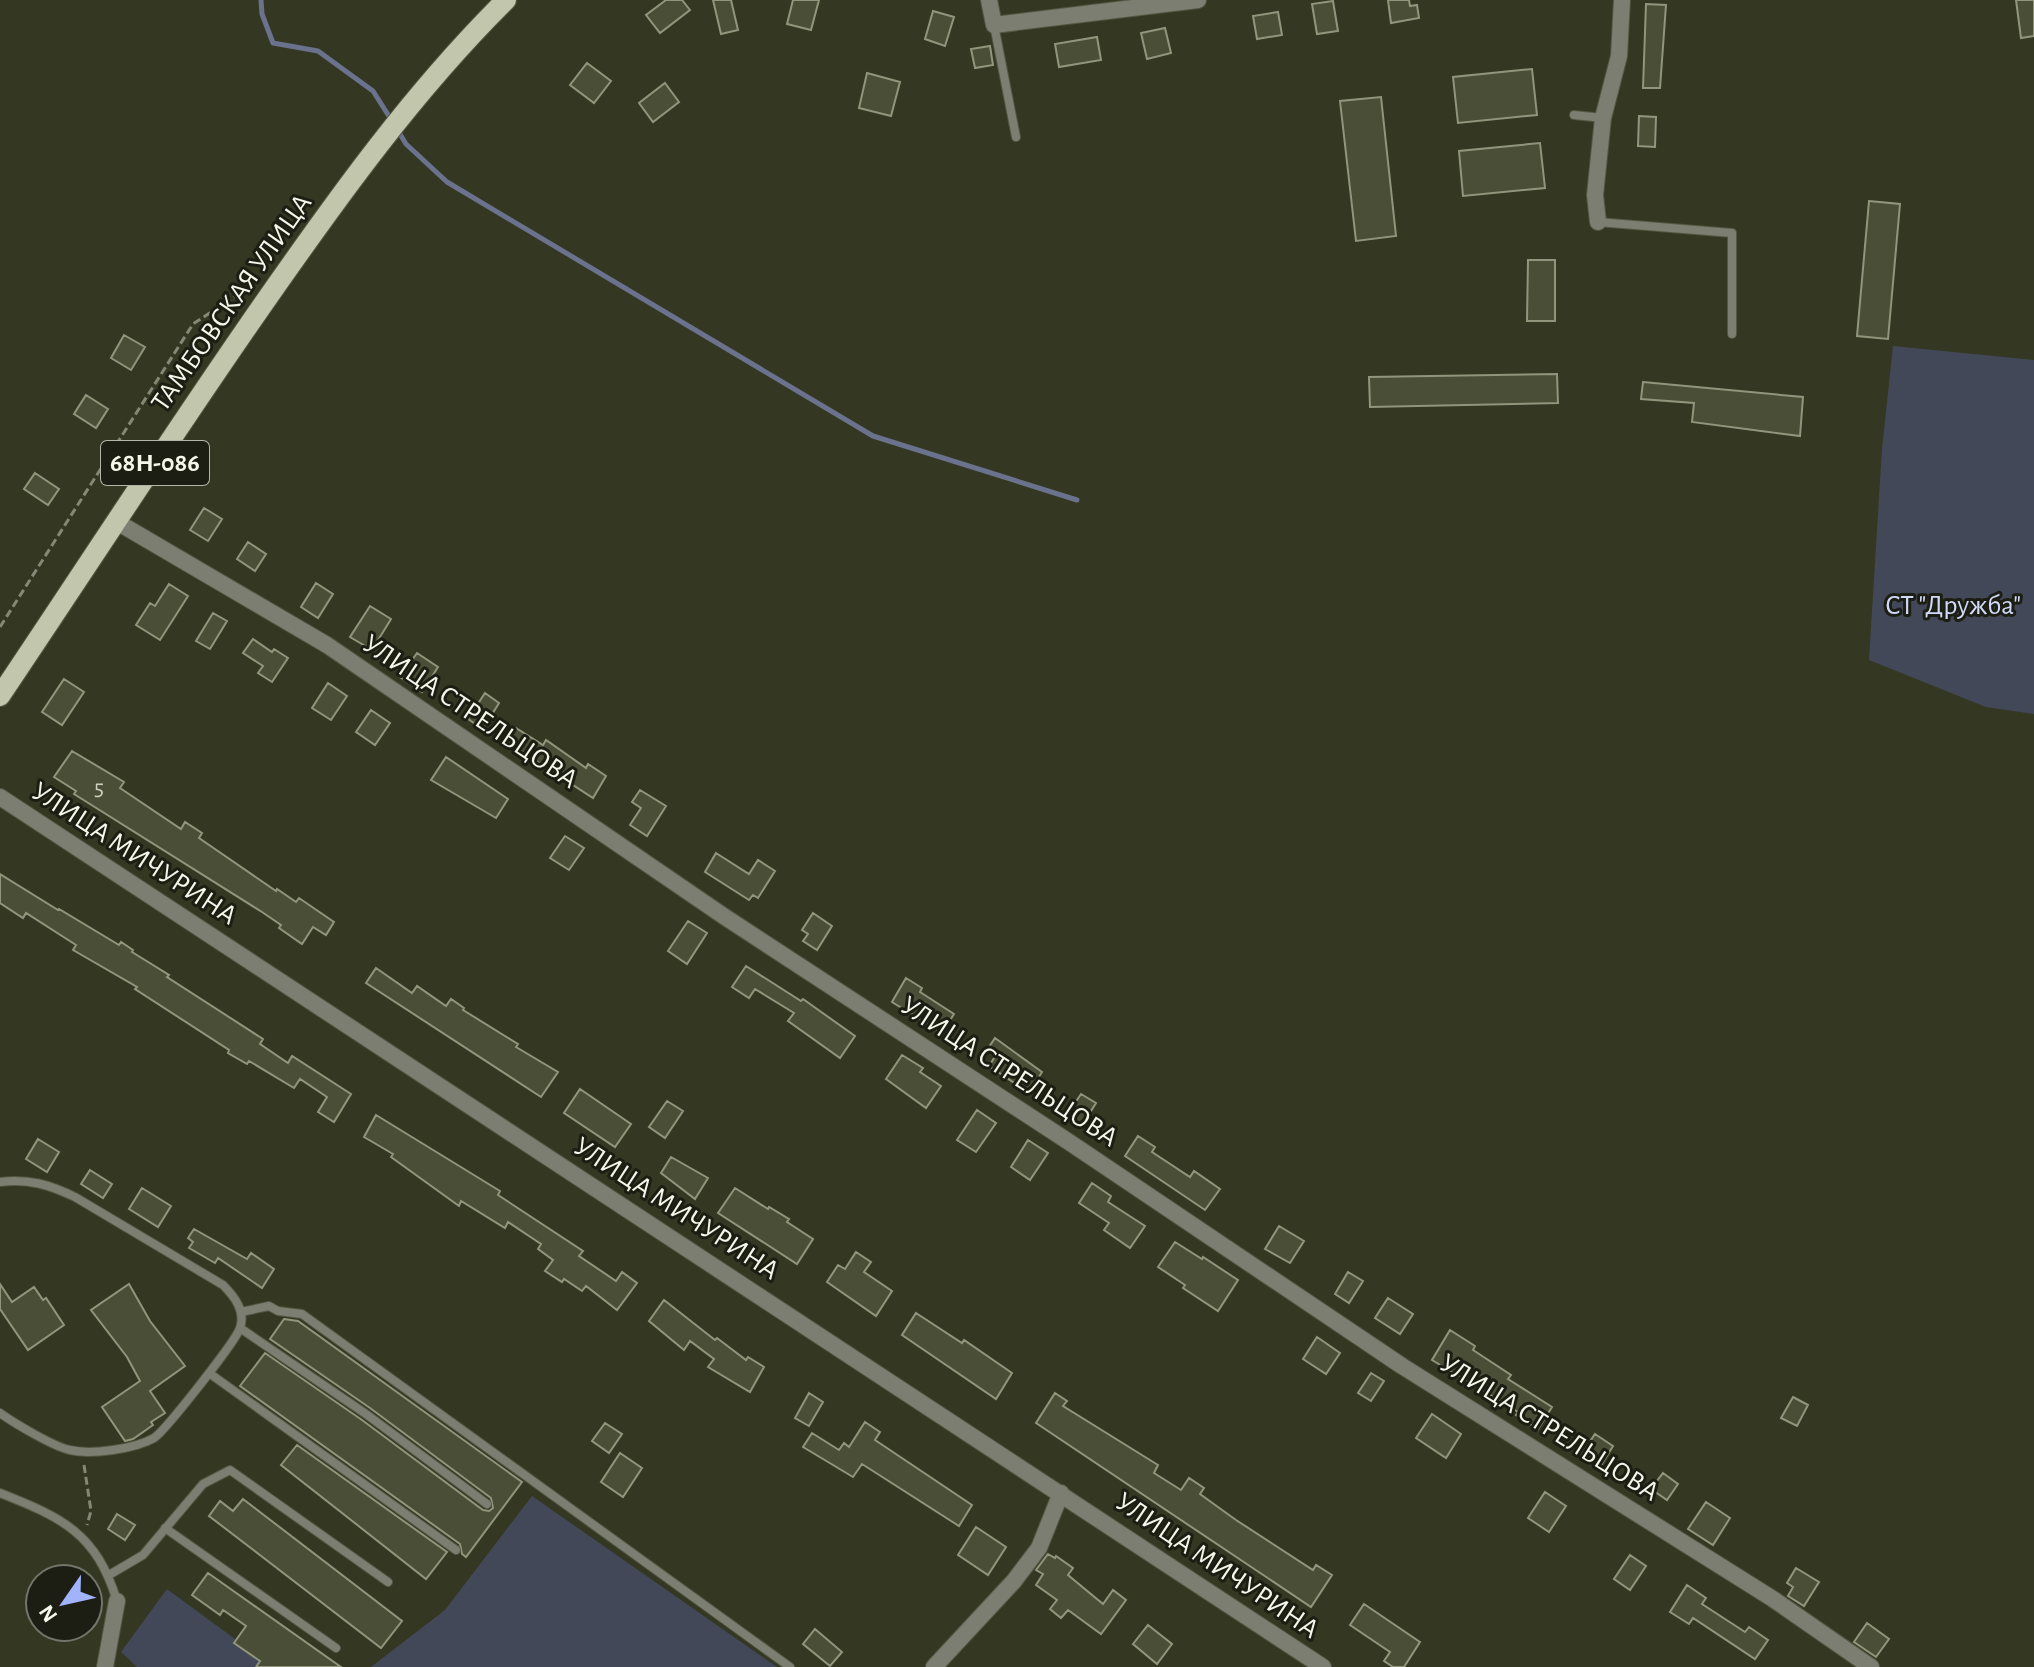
<svg xmlns="http://www.w3.org/2000/svg" width="2034" height="1667" viewBox="0 0 2034 1667" font-family="'Alegreya Sans',sans-serif">
<rect width="100%" height="100%" fill="#343822"/>
<path fill="#434858" d="M1893,346L2034,360V714L1986,707L1869,660L1882,449Z
M532,1496L777,1667H371L445,1610Z
M167,1589L273,1667H137L121,1652Z"/>
<g fill="none" stroke-linecap="round" stroke-linejoin="round">
<path stroke="#6b728d" stroke-width="5" d="M261,0L262,14L273,43L318,51L373,91L392,121
M397,129L406,144L447,182L873,436L1077,500"/>
</g>
<path fill="#4a4e37" stroke="#90957c" stroke-width="2" d="M666,0H682L690,10L660,33L646,15Z
M713,0H731L738,30L721,34Z
M793,0H819L811,30L787,24Z
M1388,0H1409L1410,6L1417,5L1419,18L1391,23Z
M2016,0H2034V36L2021,38Z
M1333,1L1338,31L1317,34L1312,4Z
M1646,4L1666,5L1660,88H1643Z
M933,11L954,17L945,46L925,39Z
M1278,12L1282,35L1257,39L1253,16Z
M1165,28L1171,53L1147,59L1141,33Z
M1097,37L1101,60L1059,67L1055,44Z
M990,46L993,65L975,68L971,49Z
M587,63L611,81L594,103L570,85Z
M1532,69L1537,115L1458,123L1453,77Z
M867,73L900,82L891,116L859,108Z
M665,83L679,102L653,122L639,103Z
M1381,97L1396,236L1356,241L1340,101Z
M1639,116L1656,117L1655,147L1638,146Z
M1540,143L1545,188L1463,196L1459,151Z
M1869,201L1900,204L1888,339L1857,336Z
M1528,260H1555V321H1527Z
M124,335L145,347L131,370L111,358Z
M1557,374L1558,403L1370,407L1369,377Z
M1643,382L1803,397L1800,436L1692,422L1694,403L1641,399Z
M86,395L108,409L96,428L74,414Z
M35,473L59,489L48,505L24,489Z
M204,508L222,519L208,541L190,530Z
M248,542L266,554L255,571L237,559Z
M316,583L333,594L318,618L301,607Z
M169,584L188,596L160,640L136,625L150,603L155,606Z
M370,606L391,619L372,650L350,637Z
M213,613L227,621L210,649L196,641Z
M253,639L272,652L274,649L288,658L272,682L258,673L263,666L243,653Z
M417,653L438,667L422,692L400,677Z
M64,679L84,692L62,725L42,712Z
M328,683L347,696L331,720L312,708Z
M485,693L499,703L483,729L468,719Z
M371,710L390,723L375,745L356,732Z
M516,728L543,745L546,740L586,768L588,764L606,776L593,798L507,742Z
M72,751L124,782L120,788L181,829L185,822L202,833L199,838L276,891L277,889L296,902L299,898L334,922L326,935L313,927L302,944L279,928L281,925L262,912L74,794L76,791L54,777Z
M446,757L508,799L496,818L431,780Z
M640,790L666,806L647,836L630,825L641,808L632,802Z
M565,836L584,848L569,870L550,858Z
M716,853L749,874L758,860L775,871L758,898L753,895L749,900L705,872Z
M0,874L58,910L59,909L119,945L121,942L133,950L132,952L169,975L167,977L263,1039L260,1044L288,1063L292,1056L351,1094L334,1122L318,1112L327,1097L300,1079L294,1088L249,1061L247,1064L228,1053L229,1050L135,989L137,987L73,950L76,945L26,913L23,918L0,903Z
M813,913L832,926L817,950L803,941L808,934L802,930Z
M688,921L707,933L687,964L668,951Z
M746,966L801,1001L803,999L855,1036L840,1058L788,1021L794,1013L755,989L749,998L732,987Z
M376,968L412,993L417,986L446,1006L451,999L464,1008L463,1010L518,1044L516,1047L558,1072L541,1097L366,983Z
M906,978L922,988L920,992L954,1014L942,1033L892,1002Z
M995,1038L1042,1072L1029,1093L989,1066L996,1055L987,1050Z
M902,1055L923,1068L920,1072L941,1086L926,1108L886,1079Z
M580,1089L631,1124L615,1147L564,1113Z
M1081,1094L1096,1103L1082,1125L1067,1115Z
M667,1101L683,1111L665,1138L649,1127Z
M977,1110L996,1123L976,1152L957,1140Z
M376,1115L500,1191L498,1195L583,1251L579,1256L616,1281L622,1272L637,1283L617,1310L586,1286L582,1291L564,1279L562,1282L545,1271L553,1260L538,1249L541,1244L508,1222L505,1228L461,1201L459,1206L391,1157L393,1154L364,1137Z
M1138,1136L1155,1147L1152,1152L1190,1177L1194,1171L1220,1189L1205,1210L1125,1156Z
M38,1139L59,1152L47,1172L26,1159Z
M1028,1140L1048,1153L1030,1180L1011,1167Z
M671,1157L708,1178L695,1199L661,1173Z
M90,1170L112,1184L103,1198L81,1184Z
M1092,1183L1111,1196L1108,1202L1145,1226L1130,1248L1104,1230L1109,1223L1079,1203Z
M142,1188L171,1206L158,1227L129,1209Z
M735,1188L768,1209L769,1207L789,1219L787,1222L813,1239L797,1264L718,1213Z
M1279,1226L1304,1241L1290,1263L1265,1249Z
M194,1229L247,1259L251,1253L274,1269L262,1288L218,1258L215,1263L189,1248L193,1242L188,1238Z
M1175,1242L1202,1259L1203,1257L1238,1280L1218,1311L1183,1288L1185,1285L1158,1267Z
M856,1252L871,1262L864,1272L892,1291L876,1316L827,1282L838,1265L845,1269Z
M1348,1272L1363,1281L1349,1303L1335,1294Z
M0,1284L12,1302L34,1287L43,1300L46,1298L64,1325L28,1350L0,1309Z
M129,1284L150,1321L185,1366L150,1391L165,1413L151,1422L153,1425L133,1439L125,1441L102,1407L140,1381L127,1357L91,1310Z
M1388,1298L1413,1314L1400,1334L1375,1318Z
M664,1300L715,1340L717,1338L746,1360L748,1357L764,1367L750,1392L708,1367L714,1359L690,1341L684,1350L649,1321Z
M916,1313L962,1343L964,1340L1012,1373L996,1399L902,1335Z
M284,1319L298,1321L522,1482L466,1557L462,1554L460,1544L240,1386L265,1353L362,1420L483,1510L489,1511L493,1508L491,1498L370,1408L270,1339Z
M1450,1330L1475,1346L1473,1350L1511,1375L1508,1379L1552,1407L1538,1429L1516,1415L1518,1412L1432,1360Z
M1317,1337L1340,1353L1326,1374L1303,1359Z
M1371,1373L1384,1381L1371,1401L1358,1393Z
M809,1393L823,1402L809,1426L795,1418Z
M1055,1393L1067,1401L1063,1406L1158,1465L1154,1473L1181,1490L1189,1478L1204,1488L1200,1494L1236,1520L1313,1570L1316,1565L1332,1575L1311,1607L1036,1423Z
M1793,1397L1808,1405L1797,1426L1781,1418Z
M1432,1414L1461,1434L1446,1458L1416,1438Z
M865,1422L880,1432L875,1440L972,1505L959,1526L862,1464L853,1477L803,1447L812,1433L839,1450L844,1443L849,1447Z
M605,1423L622,1434L609,1453L592,1441Z
M1595,1434L1613,1446L1600,1467L1581,1455Z
M297,1445L447,1552L426,1579L281,1465Z
M620,1453L642,1468L623,1497L601,1482Z
M1663,1473L1678,1484L1667,1500L1651,1489Z
M1545,1492L1566,1506L1549,1532L1528,1518Z
M243,1499L402,1621L381,1648L209,1516L220,1501L233,1511Z
M1706,1502L1730,1518L1713,1545L1688,1529Z
M117,1514L135,1525L125,1540L108,1529Z
M976,1527L1006,1547L988,1575L958,1555Z
M1048,1554L1055,1558L1056,1556L1073,1568L1068,1575L1103,1604L1113,1590L1126,1600L1101,1634L1068,1610L1061,1618L1050,1609L1057,1600L1036,1585L1043,1574L1036,1570Z
M1630,1555L1646,1566L1630,1590L1614,1579Z
M1796,1568L1819,1582L1804,1606L1788,1596L1793,1587L1787,1583Z
M208,1573L341,1667H256L260,1661L234,1643L246,1626L223,1610L220,1615L192,1595Z
M1687,1585L1706,1598L1702,1604L1745,1632L1749,1627L1768,1640L1755,1659L1693,1618L1689,1624L1670,1612Z
M1364,1604L1420,1642L1404,1667H1393L1384,1661L1390,1652L1350,1625Z
M1867,1623L1889,1639L1876,1657L1854,1642Z
M1148,1625L1172,1644L1157,1664L1133,1644Z
M815,1629L842,1652L830,1666L803,1644Z"/>
<g fill="none" stroke-linecap="round" stroke-linejoin="round">
<defs>
<path id="lane" d="M994,25L1016,137
M1574,115L1603,118
M1598,222L1732,233V334
M0,1182C28,1178 50,1185 75,1197L223,1285C234,1296 246,1311 240,1328C236,1341 165,1431 154,1438C135,1449 91,1455 70,1450C54,1447 14,1423 0,1413
M241,1312L269,1306L278,1311L302,1314L790,1667
M240,1328L366,1414L487,1504
M209,1373L456,1550
M0,1493C63,1518 96,1533 117,1601
M165,1528L336,1648
M109,1575L143,1555L203,1484L230,1470L388,1582"/>
<path id="street" d="M989,0L994,25L1198,0
M1598,222L1595,195L1603,118L1619,56L1622,0
M117,522L327,645L725,917L1069,1142L1402,1366L1773,1599L1871,1667
M0,797L1323,1667
M105,1667L117,1601
M934,1667L1014,1581L1039,1548L1061,1493"/>
<path id="primary" d="M0,696C88,565 174,432 264,303C338,197 414,91 506,0"/>
</defs>
<use href="#lane" stroke="#535742" stroke-width="10"/>
<use href="#street" stroke="#535742" stroke-width="18"/>
<use href="#primary" stroke="#535742" stroke-width="22"/>
<path stroke="#858876" stroke-width="3" stroke-dasharray="8 4" stroke-linecap="butt" d="M0,627L193,324L251,286
M84,1465L91,1511L87,1525"/>
<use href="#lane" stroke="#7b7e71" stroke-width="8"/>
<use href="#street" stroke="#7b7e71" stroke-width="16"/>
<use href="#primary" stroke="#c1c6ac" stroke-width="20"/>
</g>
<g text-anchor="middle" dominant-baseline="central" stroke-width="6" stroke-linejoin="round" paint-order="stroke">
<g font-size="24" fill="#cacdbc">
<text x="99" y="788">5</text>
</g>
<rect fill="#1c1e14" stroke="#b3b6a9" stroke-width="2" x="101" y="441" width="108" height="44" rx="6"/>
<g font-size="26" font-weight="bold" fill="#f4f7e9">
<text x="155" y="463">68Н-086</text>
</g>
<g font-size="28" fill="#f4f7e9" stroke="#1c1e14">
<text transform="translate(232 303) rotate(-55)">ТАМБОВСКАЯ УЛИЦА</text>
<text transform="translate(470 712) rotate(34)">УЛИЦА СТРЕЛЬЦОВА</text>
<text transform="translate(134 854) rotate(33)">УЛИЦА МИЧУРИНА</text>
<text transform="translate(1009 1072) rotate(33)">УЛИЦА СТРЕЛЬЦОВА</text>
<text transform="translate(676 1209) rotate(33)">УЛИЦА МИЧУРИНА</text>
<text transform="translate(1549 1428) rotate(32)">УЛИЦА СТРЕЛЬЦОВА</text>
<text transform="translate(1217 1566) rotate(34)">УЛИЦА МИЧУРИНА</text>
</g>
<g font-size="28" fill="#d0d9f8" stroke="#1c1e14">
<text x="1953" y="606">СТ "Дружба"</text>
</g>
</g>
<g transform="translate(64 1603) rotate(236)"><circle r="38" fill="#1c1e14" stroke="#727569" stroke-width="2"/>
<path d="M0-6L14 30L0 20L-14 30Z" fill="#a1b3fd"/>
<text y="-12" font-size="22" font-weight="bold" text-anchor="middle" fill="#f4f7e9">N</text>
</g>
</svg>
